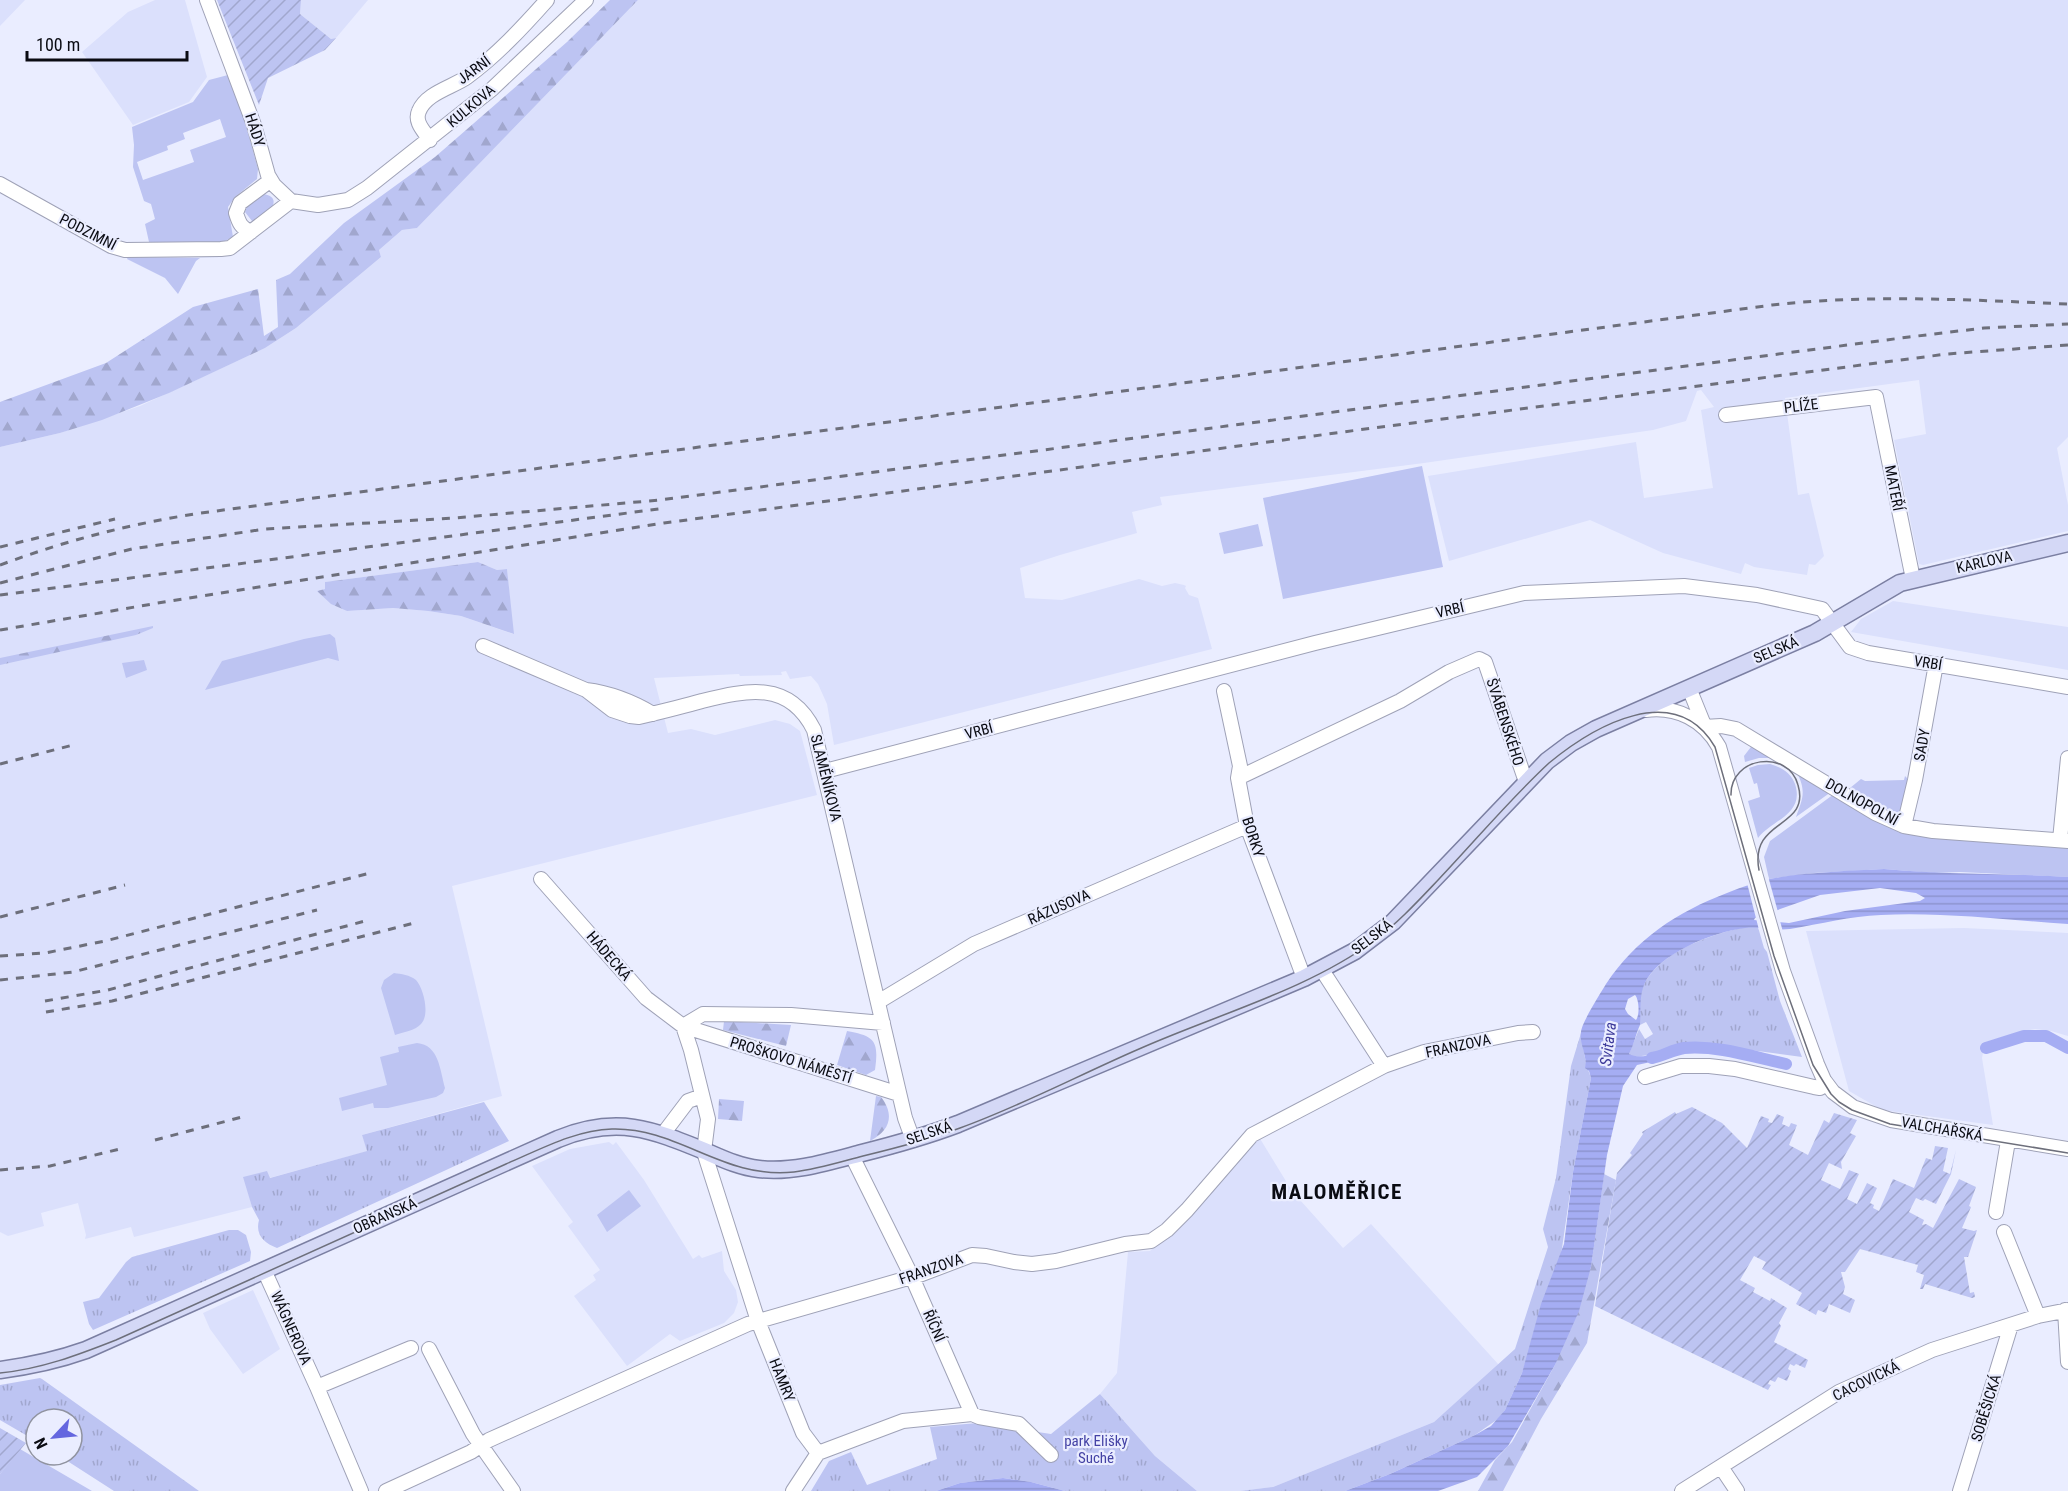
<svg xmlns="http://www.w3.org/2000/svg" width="2068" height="1491" viewBox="0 0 2068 1491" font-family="'Roboto Condensed',sans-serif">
<defs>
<pattern id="forest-firs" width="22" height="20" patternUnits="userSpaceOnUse" patternTransform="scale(1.5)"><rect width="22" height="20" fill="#bdc4f2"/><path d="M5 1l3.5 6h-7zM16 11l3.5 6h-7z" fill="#a1a7ce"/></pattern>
<pattern id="park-tufts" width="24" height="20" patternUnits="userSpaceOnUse" patternTransform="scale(1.5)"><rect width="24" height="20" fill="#bdc4f2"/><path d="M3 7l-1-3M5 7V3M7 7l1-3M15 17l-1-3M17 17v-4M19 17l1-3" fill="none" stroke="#a1a7ce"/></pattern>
<pattern id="garden-furrows" width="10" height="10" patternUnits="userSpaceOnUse" patternTransform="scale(1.5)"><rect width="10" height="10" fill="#bdc4f2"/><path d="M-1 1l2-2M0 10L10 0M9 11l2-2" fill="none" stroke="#a1a7ce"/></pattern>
<pattern id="water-rules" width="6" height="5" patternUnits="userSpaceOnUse" patternTransform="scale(1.5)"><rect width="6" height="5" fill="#a5adf3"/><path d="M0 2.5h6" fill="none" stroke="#8d94cf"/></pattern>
</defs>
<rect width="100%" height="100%" fill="#eaedff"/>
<path fill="#dbe0fc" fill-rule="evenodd" d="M0,0H25L0,26Z
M155,0H185L207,77L189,102L133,125L82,52L128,12Z
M301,0H368L336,38L331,39L300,14Z
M638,0H2068V437L2057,448L2068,505V531L1923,565L1919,564L1894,440L1926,434L1919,380L1785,398L1798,495L1809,493L1824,556L1815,565L1809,564L1807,575L1754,567L1745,563L1741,574L1663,553L1590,520L1449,561L1428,476L1636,442L1644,498L1713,488L1701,410L1714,407L1701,390L1697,391L1686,421L1653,430L1424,463L1160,497L1162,505L1132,512L1137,533L1060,555L1020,568L1025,598L1062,600L1139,579L1162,586L1175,583L1184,585L1186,586L1185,588L1189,595L1198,598L1212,649L834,745L827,704L818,684L811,676L790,679L786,671L781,672L782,675L740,676L739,674L654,678L668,733L691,729L715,735L775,720L790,724L800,731L817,795L452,886L502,1096L362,1135L368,1151L269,1178L244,1177L252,1207L134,1237L131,1227L85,1239L86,1235L78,1203L41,1213L44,1226L8,1236L0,1232V447L60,433L140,406L265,348L296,328L381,257L379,250L402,230L417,228ZM478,562L497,570L507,569L513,634L461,616L428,611L393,608L347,611L318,591L326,589L325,582Z
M1893,601L2068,627V670L1851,632L1861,619Z
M1964,928L2068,933V1036L2051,1031L2035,1029L2023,1031L1985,1042L1982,1058L1993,1125L1882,1110L1849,1091L1806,931Z
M1259,1137L1292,1191L1343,1248L1371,1224L1499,1365L1434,1422L1273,1487L1240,1491H1197L1155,1456L1100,1394L1117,1373L1128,1252L1150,1251L1203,1200Z
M609,1142L613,1145L616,1142L644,1180L693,1259L699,1255L702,1258L722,1251L724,1271L736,1290L738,1302L734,1313L724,1323L680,1341L670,1334L627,1366L574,1296L596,1280L593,1275L600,1270L568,1226L573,1222L532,1166L570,1149Z
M253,1290L280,1349L243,1374L210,1329L203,1313Z"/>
<path fill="#bdc4f2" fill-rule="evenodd" d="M228,75L242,111L258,169L257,179L235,197L228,207L233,237L223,242H149L145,224L155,219L151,204L144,201L133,167L134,145L132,127L193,102L209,80ZM220,119L226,137L190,150L194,162L143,180L137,162L168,150L167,146L185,139L183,133Z
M262,194C287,196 266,220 252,221L245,212L247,206Z
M128,257L225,258H200L196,261L178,294L165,278L127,259Z
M1422,466L1443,567L1283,599L1263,498Z
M1258,524L1263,546L1224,554L1219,533Z
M330,634L335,638L339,661L328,658L205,690L222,661L304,639Z
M1754,743L1772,758H1759L1745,762L1744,756Z
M1770,764C1781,767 1791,773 1795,784C1805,814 1772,820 1758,838L1748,801L1760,797L1757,783L1754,784L1749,768L1758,765Z
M1797,773L1831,792L1796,817C1802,800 1807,792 1797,773Z
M1905,776L1910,781L1901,816L1898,818V813L1880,806L1850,788L1861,779L1865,781L1904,780Z
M1834,794L1871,817L2068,845V877L1960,872L1934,873L1884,869L1814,873L1769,879L1764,857L1770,841Z
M394,973C401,974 410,975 416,980C424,989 430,1015 421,1024C415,1031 403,1032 395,1035L381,988L384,980Z
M417,1043C439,1045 440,1070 445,1088L443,1093L436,1097L388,1108H374L373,1103L342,1111L339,1098L387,1085L380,1057L399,1052L398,1047Z
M629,1190L641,1206L607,1232L597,1215Z
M20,1449L92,1491H0V1474Z"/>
<path fill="url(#forest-firs)" d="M610,0H638L417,228L402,230L379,250L381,257L296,328L265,348L169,393L102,420L60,433L0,447V402L106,363L193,307L258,289L264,336L278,327L276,280L290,274L344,223L435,157L567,42Z
M478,562L497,570L507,569L514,634L461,616L428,611L393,608L347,611L331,604L317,591L325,589V582Z
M153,626V628L136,635L0,665V658Z
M724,1021L791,1025L786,1046L723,1030Z
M847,1031C875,1036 879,1041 875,1070L866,1075L837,1065Z
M876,1096L881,1097C895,1115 890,1131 870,1141Z
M719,1099L744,1101L742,1121L718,1119Z
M1604,1174L1616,1180L1587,1343L1541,1419L1503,1491H1478L1495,1460L1512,1442L1555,1365L1591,1267Z"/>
<path fill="url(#park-tufts)" d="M144,660L147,670L126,678L122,663Z
M1746,927H1758L1764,948L1767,952L1780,1001L1802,1057L1713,1045L1682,1044L1658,1054L1633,1057L1629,1054L1639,1029L1645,1039L1653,1034L1646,1022L1640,1025C1640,1016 1639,1006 1640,997C1648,955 1710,934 1746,927Z
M1581,1033L1586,1064L1591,1078L1573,1172L1561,1255L1522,1373L1505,1410L1498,1419L1475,1435L1390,1474L1345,1491H1240L1273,1487L1434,1422L1515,1349L1548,1247L1543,1229L1556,1178L1571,1066Z
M484,1102L509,1141L277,1248C264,1243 255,1235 259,1220L252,1207L243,1177L267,1171L270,1178L367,1151L362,1135Z
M229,1230H238L246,1235L251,1252L250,1261L93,1330L89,1324L83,1302L99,1298L126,1262L132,1257Z
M40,1378L42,1379L199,1491H114L58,1455H72V1419H36V1441L0,1420V1385Z
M1100,1394L1155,1456L1197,1491H1065L1031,1482L1003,1478L960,1483L936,1491H811L829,1461L851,1452L867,1485L937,1459L930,1427L978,1423L1051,1434Z"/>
<path fill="url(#garden-furrows)" d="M217,0H301L300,14L331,39L336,38L325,50L268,78L259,105Z
M1692,1107L1722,1123L1747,1148L1761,1116L1769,1119L1768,1122L1772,1123L1777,1114L1784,1117L1782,1124L1789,1127L1791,1123L1797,1125L1789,1145L1808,1155L1824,1120L1829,1123L1834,1113L1857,1120L1850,1133L1856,1136L1841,1162L1842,1169L1829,1163L1821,1180L1840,1189L1849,1170L1859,1174L1847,1199L1857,1204L1867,1183L1877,1188L1870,1203L1874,1205L1873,1208L1879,1211L1893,1179L1914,1188L1926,1158L1932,1160L1935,1146L1948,1148L1943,1171L1950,1174L1956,1150L1951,1174L1936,1204L1925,1199L1923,1201L1916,1198L1909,1212L1924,1220L1922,1225L1926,1224L1933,1228L1959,1179L1976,1187L1969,1206L1971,1207L1962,1228L1974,1231L1977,1230L1968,1257H1964L1970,1293L1974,1292L1975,1297L1972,1298L1925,1284L1923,1289H1920L1924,1275L1916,1272L1918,1265L1860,1249L1845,1272H1841L1845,1287L1843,1294L1855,1300L1850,1313L1829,1304L1826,1313L1818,1310L1816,1315L1796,1304L1802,1293L1762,1269L1766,1262L1754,1256L1740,1280L1755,1288L1753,1292L1770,1301L1771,1298L1787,1308L1779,1323L1781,1326L1774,1342L1808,1360L1805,1368L1796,1364L1794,1366L1790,1364L1788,1369L1791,1371L1787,1381L1778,1377L1775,1382L1770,1380L1768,1384L1771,1385L1768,1390L1595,1306L1617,1173L1632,1155L1630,1153L1643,1134L1642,1132L1675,1112L1676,1114Z
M0,1428L26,1443L0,1474Z"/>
<path fill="url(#water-rules)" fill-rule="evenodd" d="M1884,869C1945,875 2007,873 2068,877V924C2006,920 1943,912 1881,915C1850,916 1821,924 1790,929C1775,931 1760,926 1745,928C1713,932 1657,954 1644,985C1639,998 1641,1011 1640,1025C1636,1033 1634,1045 1629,1054C1638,1059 1656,1055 1665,1050L1667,1055L1660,1060L1637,1065L1623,1086L1607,1155L1591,1267L1579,1311L1555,1365L1508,1446L1477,1477L1438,1491H1345L1390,1474L1475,1435L1491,1426L1505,1410L1522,1373L1541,1304L1564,1244L1573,1172L1591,1078L1589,1071L1585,1068C1588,1056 1579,1044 1581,1032C1582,1022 1600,994 1606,984C1636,939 1677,912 1727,893C1742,887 1758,881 1775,878C1811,872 1847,871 1884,869ZM1880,888L1916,893L1925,898L1920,901L1845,911L1789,923L1754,920L1755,918L1820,895ZM1635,995C1639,999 1640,1015 1636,1020L1628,1014L1625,1009L1628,999Z
M1003,1478L1031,1482L1065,1491H936L960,1483Z"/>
<path fill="#eaedff" d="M1768,876L1778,912L1761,919L1780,921L1783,932L1759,930L1747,883Z"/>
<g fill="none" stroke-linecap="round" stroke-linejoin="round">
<path stroke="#a5adf3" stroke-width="12" d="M1986,1048L2024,1036H2046L2068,1048
M1652,1058C1663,1056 1672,1050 1684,1048C1718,1045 1753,1057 1786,1064"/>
<defs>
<path id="minor" d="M207,0L254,125L268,175L274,185L291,201L318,205L348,200L367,188L492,89L586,0
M430,140C424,131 414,122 419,111C426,93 453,87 467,77C497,55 523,27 547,0
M0,184L111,246L125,250L221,249L230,248L291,201
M251,232C241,228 239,223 236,213L240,203L271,180
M1726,415L1876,397L1913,579
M483,646L586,690L612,710L630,716L639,717C660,712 681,707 702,701C747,690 789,680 814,730L905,1118L913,1140
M1689,688L1704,725
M586,690C610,693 633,702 653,714
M1224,691L1240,766L1238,778L1247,826L1304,978
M1646,710C1677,706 1704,720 1719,747L1783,971L1817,1064L1824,1080L1833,1092L1853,1107L1891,1120L2068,1149
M1704,727L1721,726L1736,729L1875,813L1904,826L1933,831L2068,841
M825,771L1315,643L1524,593L1684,586L1757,595L1822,609L1850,647L1868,653L2068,687
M1238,778L1400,701L1449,672L1479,659L1485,662L1526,782
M1904,826L1915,780L1936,664
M2060,840L2068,758
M541,879L646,998L683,1026L899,1094
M1322,970L1384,1066
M878,1002L974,944L1247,826
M683,1026L691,1050L708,1119L704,1151L705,1155L758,1321L803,1433L818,1453
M683,1026L703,1014L791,1015L883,1023
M1645,1077L1681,1066H1709L1735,1069L1814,1087L1820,1088L1827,1084
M663,1134L688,1101L702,1096
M852,1156L912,1277L972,1414L979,1417L1019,1424L1051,1455
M1996,1212L2008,1141
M2004,1232L2038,1316
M264,1270L317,1387L361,1491
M2065,1310L2068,1362
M429,1349L473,1434L513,1491
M317,1387L411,1348
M818,1453L903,1421L972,1414
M1721,1467L1737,1491
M386,1491L471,1452L489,1440L748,1324L922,1274L972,1255L986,1256L1014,1262L1032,1264L1056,1261L1125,1244L1151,1241L1167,1230L1187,1210L1252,1135L1384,1066L1424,1052L1518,1033L1533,1032
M793,1491L818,1453
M1682,1491L1839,1392L1932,1350L2038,1316L2068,1310
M1960,1491L2011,1325"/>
<path id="major" d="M0,1370C30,1366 58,1360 86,1350L558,1139C617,1115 651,1129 707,1152C723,1159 740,1167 759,1169C793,1173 828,1162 862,1153C894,1145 926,1136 958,1124L1304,978L1355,951L1393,922L1547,761L1571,743L1596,729L1815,633L1900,583L2068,543"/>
</defs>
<use href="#minor" stroke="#9fa2b7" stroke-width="16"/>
<use href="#major" stroke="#7b7fa2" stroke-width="19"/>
<use href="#minor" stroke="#fff" stroke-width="14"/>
<use href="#major" stroke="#d4d8f6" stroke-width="16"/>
<path stroke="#6d6f7b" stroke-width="1.5" d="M1731,795C1730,757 1788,748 1798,785C1811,829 1749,818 1759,870
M0,1373C41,1369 78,1355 116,1340L506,1164C539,1150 575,1130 612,1129C678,1127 724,1180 794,1172C818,1169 840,1162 863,1156C896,1148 928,1140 960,1128C1021,1106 1079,1075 1139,1049C1215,1015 1308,990 1375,940C1399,922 1419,900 1439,879C1476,840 1510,799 1549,763C1594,726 1675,679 1715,747L1774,956L1813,1065L1831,1094L1839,1102L1852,1110L1890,1124L2068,1153"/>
<path stroke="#6d6f7b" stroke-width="3" stroke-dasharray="8 8" stroke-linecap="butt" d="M0,547L115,519
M0,565C68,540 129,524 201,513L1772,305C1871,294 1969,300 2068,304
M0,583L132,549L265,529L454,518L660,500L1909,337L1984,328L2068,324
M0,595L666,508
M0,630L170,601L664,523L1358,430L1947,354L2068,345
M0,764L73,745
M0,917L125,885
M0,956L45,953L105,941L374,872
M0,980L73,972L317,910
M45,1001L108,990L365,921
M46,1012L112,1001L414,923
M155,1140L242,1117
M0,1170L50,1166L124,1148"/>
</g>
<g text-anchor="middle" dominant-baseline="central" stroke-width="4.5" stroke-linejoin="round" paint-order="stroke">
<g font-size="15" fill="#0a0b12" stroke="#eaedff">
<text transform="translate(474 70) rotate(-36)">JARNÍ</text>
<text transform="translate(471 106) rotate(-40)">KULKOVA</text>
<text transform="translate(255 130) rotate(72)">HÁDY</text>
<text transform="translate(88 232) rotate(27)">PODZIMNÍ</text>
<text transform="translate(1801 406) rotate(-7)">PLÍŽE</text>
<text transform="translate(1894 488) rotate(79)">MATEŘÍ</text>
<text transform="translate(1984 562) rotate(-13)">KARLOVA</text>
<text transform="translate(1450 610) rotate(-13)">VRBÍ</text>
<text transform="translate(1776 650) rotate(-23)">SELSKÁ</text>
<text transform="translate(1928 663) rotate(9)">VRBÍ</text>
<text transform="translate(1505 722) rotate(72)">ŠVÁBENSKÉHO</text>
<text transform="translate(979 731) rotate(-15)">VRBÍ</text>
<text transform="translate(1922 745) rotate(-80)">SADY</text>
<text transform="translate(826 778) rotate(76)">SLAMĚNÍKOVA</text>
<text transform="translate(1862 802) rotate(29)">DOLNOPOLNÍ</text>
<text transform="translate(1253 837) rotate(72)">BORKY</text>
<text transform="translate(1059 907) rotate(-24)">RÁZUSOVA</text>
<text transform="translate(1372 937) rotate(-37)">SELSKÁ</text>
<text transform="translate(609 956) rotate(49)">HÁDECKÁ</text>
<text transform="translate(1458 1046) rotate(-12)">FRANZOVA</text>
<text transform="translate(791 1060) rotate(17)">PROŠKOVO NÁMĚSTÍ</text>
<text transform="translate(1942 1129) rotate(10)">VALCHAŘSKÁ</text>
<text transform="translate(929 1133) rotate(-19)">SELSKÁ</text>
<text transform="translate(385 1216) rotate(-24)">OBŘANSKÁ</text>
<text transform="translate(931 1269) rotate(-19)">FRANZOVA</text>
<text transform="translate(934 1326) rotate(66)">ŘÍČNÍ</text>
<text transform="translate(291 1328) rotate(66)">WÁGNEROVA</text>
<text transform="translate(782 1380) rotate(68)">HAMRY</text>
<text transform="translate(1866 1381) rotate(-26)">CACOVICKÁ</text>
<text transform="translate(1986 1408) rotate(-73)">SOBĚŠICKÁ</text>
</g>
<g font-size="15" fill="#4442a5" stroke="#eaedff">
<text x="1096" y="1441">park Elišky<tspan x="1096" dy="17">Suché</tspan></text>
</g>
<g font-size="16" font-style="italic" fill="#3b3899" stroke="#eaedff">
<text transform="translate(1608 1044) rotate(-83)">Svitava</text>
</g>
<g font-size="21" font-weight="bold" letter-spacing="1.5" fill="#0a0b12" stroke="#eaedff">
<text x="1337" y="1192">MALOMĚŘICE</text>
</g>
</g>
<g transform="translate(54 1437) rotate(244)"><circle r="28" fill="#eaedff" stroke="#9093a0" stroke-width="1.5"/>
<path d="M0-4.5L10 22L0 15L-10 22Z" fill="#6466df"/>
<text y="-9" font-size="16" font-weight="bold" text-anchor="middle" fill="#0a0b12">N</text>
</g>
<path d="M27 51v9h160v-9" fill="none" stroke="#0a0b12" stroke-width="3"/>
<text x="36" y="51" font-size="18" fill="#0a0b12" stroke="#eaedff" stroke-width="4.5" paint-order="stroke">100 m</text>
</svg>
